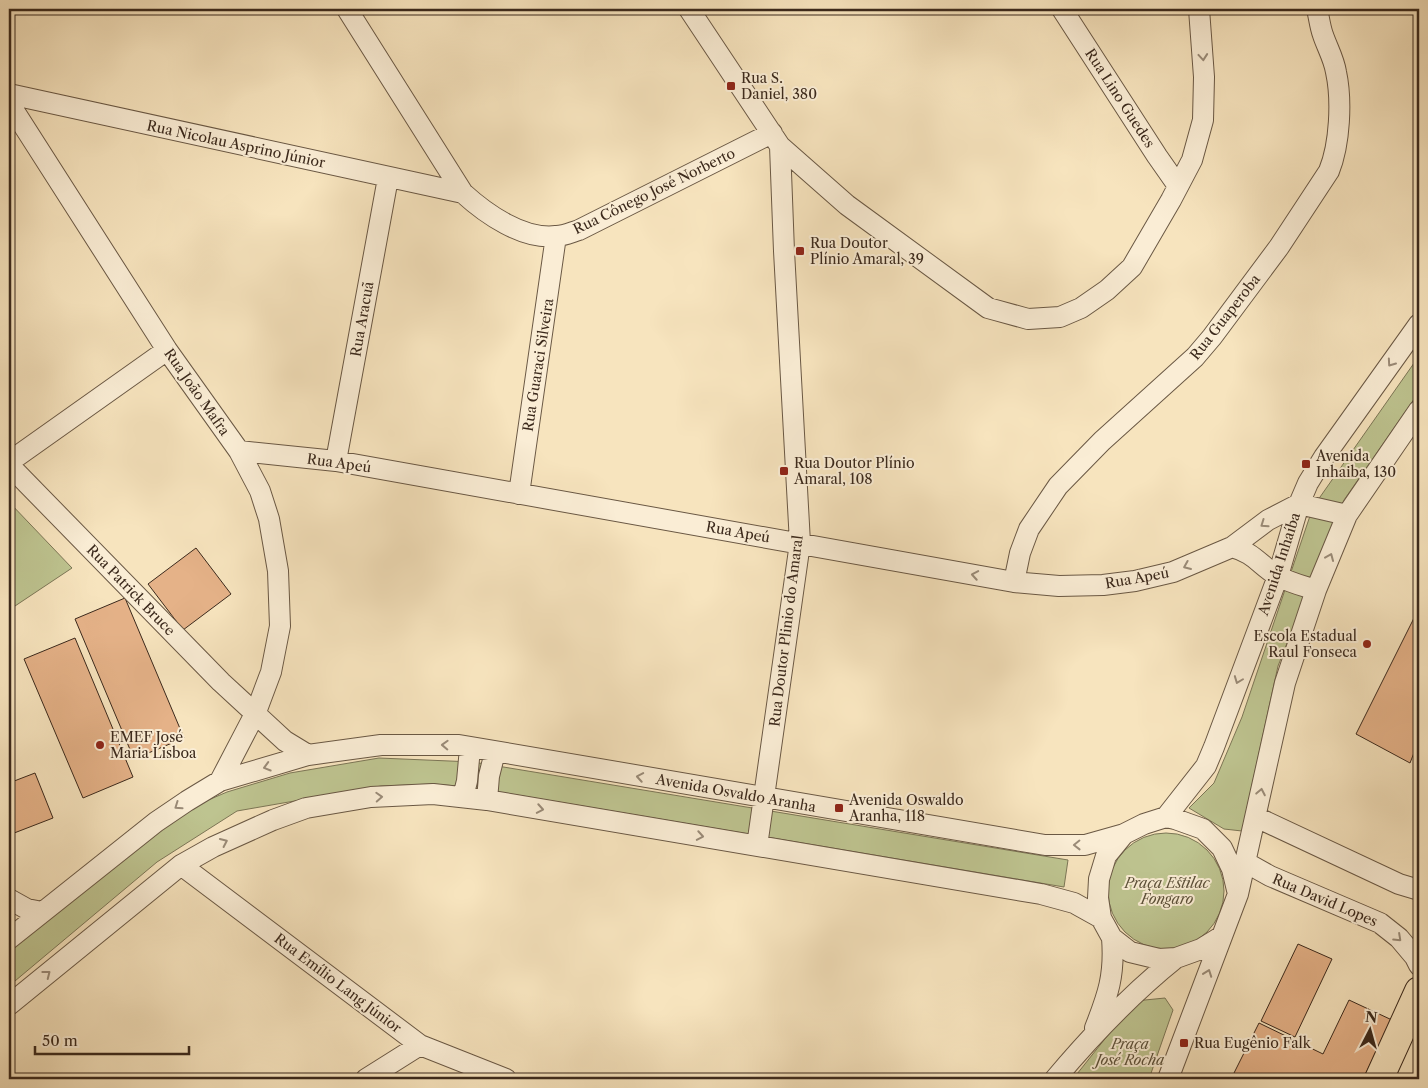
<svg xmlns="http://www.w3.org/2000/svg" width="1428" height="1088" viewBox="0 0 1428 1088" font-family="'Libre Caslon Text',serif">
<rect width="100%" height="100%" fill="#f7e4be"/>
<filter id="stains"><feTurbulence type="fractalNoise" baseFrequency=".004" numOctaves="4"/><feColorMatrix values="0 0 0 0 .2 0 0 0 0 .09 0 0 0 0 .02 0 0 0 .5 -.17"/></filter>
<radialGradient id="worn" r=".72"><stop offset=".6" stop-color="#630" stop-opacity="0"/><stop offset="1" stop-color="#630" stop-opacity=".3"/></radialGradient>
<path fill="#bec490" stroke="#7c7656" d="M1419,356V392L1344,500L1278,666L1242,831L1224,829L1189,808L1214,783L1242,717L1313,507Z
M9,502L72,568L9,610Z
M379,758L473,762L1068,860L1064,887L469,787L433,784L381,786L237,811L157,862L9,986V949L178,813L227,792L290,773Z
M1108 891a58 58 0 1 1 116 0a58 58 0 1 1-116 0Z
M1165,998L1173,1010L1149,1079H1073L1135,1001Z"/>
<path fill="#e5b288" stroke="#3b291c" d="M196,548L231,594L183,630L148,584Z
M125,598L184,738L134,759L75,619Z
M1419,608V740L1410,763L1356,734Z
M75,638L133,777L83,798L24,659Z
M35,773L53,818L9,835V783Z
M1298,944L1332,959L1295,1037L1261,1021Z
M1349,1000L1392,1020L1363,1079H1231L1259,1023L1323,1054Z"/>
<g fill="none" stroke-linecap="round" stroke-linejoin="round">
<defs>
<path id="street" d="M347,9L463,193C486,214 523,240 556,236C564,236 572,232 579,230L772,133
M689,9L780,146L847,205L988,308L1028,319L1060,317L1081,308L1107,290L1132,267L1171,200L1192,160L1203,120L1204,77L1199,9
M1062,9L1157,156L1178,186
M9,94L463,193
M9,103L167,350L239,451L260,491L269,519L278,571L280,626L271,672L256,712L220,781
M239,451L336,461L1014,582L1059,586L1103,585L1135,581L1173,572L1232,547L1268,520L1299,504L1347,515
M336,461L388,178
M9,462L167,350
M9,465L221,682L285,741L308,755
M519,494L556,236
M1232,547C1255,553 1260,566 1278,576C1290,583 1304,586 1316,590
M1014,582L1020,553L1029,529L1058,486L1102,441L1195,357L1212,337L1279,247L1329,171C1340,144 1342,100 1336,72C1334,59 1327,47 1323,35C1320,27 1319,17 1317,9
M463,797L467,781L470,748
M487,800L489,776L495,752
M1166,817L1206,766L1214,747L1278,576L1299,504L1308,483L1324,457L1419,324
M1256,817L1399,884L1419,890
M757,846L800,543L784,251L780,146
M1245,862L1270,876L1380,923L1399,938L1415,957L1419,965
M181,865L420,1045L506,1079
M9,899L27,909L42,912
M1222,936L1201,949L1176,958L1159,959L1130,952L1112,938L1101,918L1098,898L1099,879L1106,856L1124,834L1144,824L1166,817L1175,819L1203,829L1222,848L1232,869L1237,890
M9,939L156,822L187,801L220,781L308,755L381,745H459L1045,845H1085L1124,834
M9,1005L181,865L213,847L273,820L306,808L371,797L433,794L487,800L1041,894L1074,903L1101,918
M1095,1028C1108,995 1115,975 1112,938
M366,1079L420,1045
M1055,1079C1092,1035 1131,994 1176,958
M1168,1079L1238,894L1285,683L1316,590L1347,515L1419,410"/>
<path id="highway" d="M1379,1079L1419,991"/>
</defs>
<use href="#street" stroke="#6a5844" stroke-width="22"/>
<use href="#highway" stroke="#3b291c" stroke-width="30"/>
<use href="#street" stroke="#faedd5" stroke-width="20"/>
<use href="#highway" stroke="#f7e4be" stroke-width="28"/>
</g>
<defs><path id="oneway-chevron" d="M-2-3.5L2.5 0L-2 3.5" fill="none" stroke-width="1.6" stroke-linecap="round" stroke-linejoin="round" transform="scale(1.25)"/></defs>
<g stroke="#9a8b78">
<use href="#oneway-chevron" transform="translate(1203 57) rotate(85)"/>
<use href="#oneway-chevron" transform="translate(1391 363) rotate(125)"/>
<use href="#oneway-chevron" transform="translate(1264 524) rotate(145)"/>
<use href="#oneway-chevron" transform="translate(1330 557) rotate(-67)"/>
<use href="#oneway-chevron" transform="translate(1187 566) rotate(157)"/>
<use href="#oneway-chevron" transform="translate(975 575) rotate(-170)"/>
<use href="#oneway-chevron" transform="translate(1238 680) rotate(111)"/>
<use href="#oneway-chevron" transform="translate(445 745) rotate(-178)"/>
<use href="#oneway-chevron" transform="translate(267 767) rotate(164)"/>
<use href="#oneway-chevron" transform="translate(640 777) rotate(-170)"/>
<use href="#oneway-chevron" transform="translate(1261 792) rotate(-79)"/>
<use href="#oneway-chevron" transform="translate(379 797) rotate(-3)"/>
<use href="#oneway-chevron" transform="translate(178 806) rotate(145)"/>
<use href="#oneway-chevron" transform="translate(540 809) rotate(10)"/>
<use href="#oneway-chevron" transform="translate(700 836) rotate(10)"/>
<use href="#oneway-chevron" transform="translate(224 842) rotate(-25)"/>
<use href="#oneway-chevron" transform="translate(1077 845) rotate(179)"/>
<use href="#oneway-chevron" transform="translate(1398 938) rotate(43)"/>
<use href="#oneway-chevron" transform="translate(1208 973) rotate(-70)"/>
<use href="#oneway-chevron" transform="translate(47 974) rotate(-38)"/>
</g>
<g fill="#8f2418" stroke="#faedd5" stroke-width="2">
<rect x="726" y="81" width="10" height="10" rx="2.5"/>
<rect x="795" y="246" width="10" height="10" rx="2.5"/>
<rect x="1301" y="459" width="10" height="10" rx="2.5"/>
<rect x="779" y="466" width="10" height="10" rx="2.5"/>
<circle cx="1367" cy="644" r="5"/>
<circle cx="100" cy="745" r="5"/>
<rect x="834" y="803" width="10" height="10" rx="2.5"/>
<rect x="1179" y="1038" width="10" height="10" rx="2.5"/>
</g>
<g text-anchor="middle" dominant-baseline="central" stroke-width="4" stroke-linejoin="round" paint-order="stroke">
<g font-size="14" fill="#3b291c" stroke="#faedd5" text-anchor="start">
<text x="741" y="78">Rua S.<tspan x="741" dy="16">Daniel, 380</tspan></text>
<text x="810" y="243">Rua Doutor<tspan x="810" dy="16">Plínio Amaral, 39</tspan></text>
<text x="1316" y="456">Avenida<tspan x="1316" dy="16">Inhaiba, 130</tspan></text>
<text x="794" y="463">Rua Doutor Plínio<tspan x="794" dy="16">Amaral, 108</tspan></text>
<text x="1357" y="636" text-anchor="end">Escola Estadual<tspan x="1357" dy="16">Raul Fonseca</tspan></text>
<text x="110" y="737">EMEF José<tspan x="110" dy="16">Maria Lisboa</tspan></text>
<text x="849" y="800">Avenida Oswaldo<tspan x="849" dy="16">Aranha, 118</tspan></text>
<text x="1194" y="1043">Rua Eugênio Falk</text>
</g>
<g font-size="14" fill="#3b291c" stroke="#faedd5">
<text transform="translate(1120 98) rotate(57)">Rua Lino Guedes</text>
<text transform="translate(236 144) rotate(12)">Rua Nicolau Asprino Júnior</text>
<text transform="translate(654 191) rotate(-26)">Rua Cônego José Norberto</text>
<text transform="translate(1225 317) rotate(-52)">Rua Guaperoba</text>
<text transform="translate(362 319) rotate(-80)">Rua Aracuã</text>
<text transform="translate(538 365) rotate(-81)">Rua Guaraci Silveira</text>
<text transform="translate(197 392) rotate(55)">Rua João Mafra</text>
<text transform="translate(339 463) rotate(8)">Rua Apeú</text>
<text transform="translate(738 532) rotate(10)">Rua Apeú</text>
<text transform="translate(1279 564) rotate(-72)">Avenida Inhaíba</text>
<text transform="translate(1137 578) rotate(-10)">Rua Apeú</text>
<text transform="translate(131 590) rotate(46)">Rua Patrick Bruce</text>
<text transform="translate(786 631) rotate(-83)">Rua Doutor Plinio do Amaral</text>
<text transform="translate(736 793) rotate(10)">Avenida Osvaldo Aranha</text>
<text transform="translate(1325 900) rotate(23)">Rua David Lopes</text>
<text transform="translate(338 983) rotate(37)">Rua Emílio Lang Júnior</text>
</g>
<g font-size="14" font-style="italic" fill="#5c5039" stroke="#faedd5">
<text x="1167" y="883">Praça Estilac<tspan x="1167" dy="16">Fongaro</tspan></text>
<text x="1130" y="1044">Praça<tspan x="1130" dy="16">José Rocha</tspan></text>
</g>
</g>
<rect width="1428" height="1088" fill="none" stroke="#f7e4be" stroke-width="30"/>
<rect x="10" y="10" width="1408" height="1068" fill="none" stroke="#3b291c" stroke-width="2.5"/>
<rect x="15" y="15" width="1398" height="1058" fill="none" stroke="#3b291c"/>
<g transform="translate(1370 1030) rotate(6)" stroke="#faedd5" stroke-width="4" paint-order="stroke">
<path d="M0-4L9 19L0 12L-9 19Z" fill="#3b291c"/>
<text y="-8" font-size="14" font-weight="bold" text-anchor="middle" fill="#3b291c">N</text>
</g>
<path d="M35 1046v8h154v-8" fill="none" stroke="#3b291c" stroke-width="2.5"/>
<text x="42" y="1046" font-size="15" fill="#3b291c" stroke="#faedd5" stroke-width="4" paint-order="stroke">50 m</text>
<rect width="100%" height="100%" filter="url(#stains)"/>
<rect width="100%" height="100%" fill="url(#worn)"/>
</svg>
